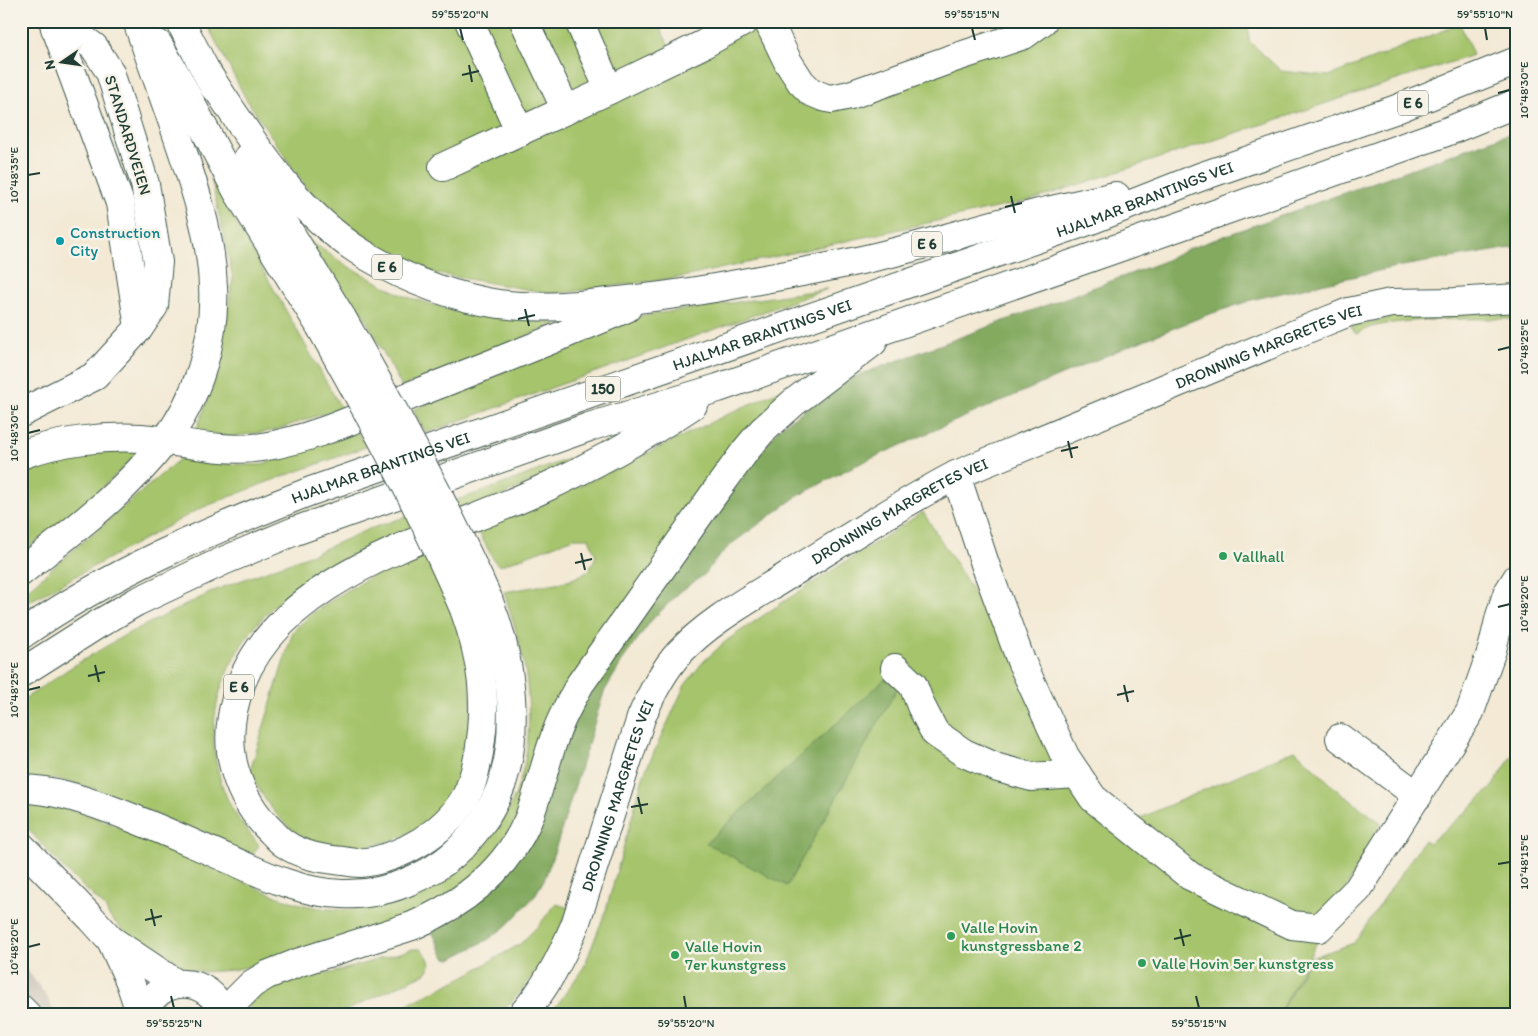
<svg xmlns="http://www.w3.org/2000/svg" width="1538" height="1036" viewBox="0 0 1538 1036" font-family="Itim,sans-serif">
<rect width="100%" height="100%" fill="#f7f3e8"/>
<filter id="ink" filterUnits="userSpaceOnUse"><feTurbulence type="fractalNoise" baseFrequency=".02" numOctaves="2"/><feDisplacementMap in="SourceGraphic" scale="10" xChannelSelector="R" yChannelSelector="G"/><feConvolveMatrix kernelMatrix="1 2 1 2 8 2 1 2 1" color-interpolation-filters="sRGB"/></filter>
<filter id="wash" filterUnits="userSpaceOnUse"><feTurbulence type="fractalNoise" baseFrequency=".0096" numOctaves="4" result="noise"/><feDisplacementMap in="SourceGraphic" scale="20" xChannelSelector="R" yChannelSelector="G"/><feGaussianBlur stdDeviation="1.12" result="paint"/><feColorMatrix in="noise" values="0 0 0 0 0 0 0 0 0 0 0 0 0 0 0 0 0 1.4 0 .05"/><feComposite in="paint" operator="in"/></filter>
<g filter="url(#wash)">
<rect width="100%" height="100%" fill="#f3e9d4"/>
<path fill="#cac3b8" d="M21,962L47,997L55,1015H21Z"/>
<path fill="#a6c46c" stroke="#628050" d="M205,21H657L675,58L755,21L807,102L1042,21H1248L1249,41L1281,71L1329,76L1460,24L1473,55L1032,200L683,277L553,294L411,269L316,202L246,99Z
M211,178L341,408L272,431L230,437L196,431L218,371L233,278Z
M301,235L349,267L404,296L462,313L559,323L402,387L360,309L348,314Z
M827,289L426,433L413,410L634,317Z
M1517,312V319C1485,319 1378,316 1357,334L1355,333L1351,327L1395,316Z
M798,383L514,826L485,867L423,912L265,963L233,970L203,972L167,965L140,948L109,916L105,907L63,868L21,821V803C47,805 71,809 95,817C139,836 183,856 227,875C254,886 281,900 309,906C337,912 367,910 395,902C472,879 522,818 528,737C530,710 528,680 522,654C517,633 510,612 504,592L568,581L589,571L596,556L589,538H574L499,566L495,562L477,529C516,513 555,498 592,480C661,448 727,412 798,383Z
M357,432L366,447L270,481L199,509L21,606V595L183,456L218,464L259,465Z
M129,448L139,452L86,504L21,553V465L71,453Z
M591,450C557,467 524,487 490,501C459,515 426,525 394,537C379,543 363,548 349,556C322,571 293,587 271,609C215,664 195,741 234,812C241,824 251,834 259,845L252,856L129,803L95,789L60,780L21,777V701L70,668L125,635L218,589L315,553L369,529L490,489Z
M923,512L1122,826L1295,750L1337,790L1381,823L1278,1015H550L584,967L606,910L644,774L685,685L703,662L726,641L786,600Z
M424,553C436,580 451,608 461,636C472,667 473,701 469,733C468,744 469,757 465,767C462,777 454,788 448,796C441,805 434,815 425,822C402,842 369,849 340,846C328,845 314,844 304,838C278,822 262,798 250,771L293,631L314,612L343,593L373,575Z
M1517,748V1015H1279L1310,958L1354,943L1424,840L1429,843L1466,812L1492,787Z
M556,904L569,908C551,947 531,986 498,1015H386L465,976L520,944L538,926Z
M413,949H420C428,955 434,965 426,973L337,1015H245L254,998L264,988L325,964L328,974Z
M182,1003C191,1003 198,1007 203,1015H164L170,1007Z"/>
<path fill="#84aa60" stroke="#52744a" d="M1508,134L1517,153V247L1396,267L1255,299L1204,316L1124,348L946,425L850,468L796,497L730,545L714,562L705,574L680,592L651,621L626,655L604,692L557,844L545,878L534,897L506,926L489,939L451,959L446,958L443,955L431,929L465,910L557,757L597,675L779,428L840,384L851,378L1162,262L1191,248Z
M885,679L898,687L787,886L706,843Z"/>
</g>
<g filter="url(#ink)">
<g fill="none" stroke-linecap="round" stroke-linejoin="round">
<defs>
<g id="minor">
<path d="M53,21L120,203L139,328"/>
<path d="M469,21L520,132"/>
<path d="M524,21L566,110"/>
<path d="M579,21L609,90"/>
<path d="M768,21L788,62L801,82L811,92L823,97L831,99L850,95L951,59L1024,35L1043,21"/>
<path d="M443,167L609,90L704,44L745,21"/>
<path d="M21,413L95,376L139,328L154,306L158,262L145,184L110,72L94,47L67,27L55,28"/>
<path d="M956,475L985,564L1021,661L1065,756L1093,798L1190,876L1292,925L1319,928L1358,889L1470,712L1492,650L1500,616L1507,594L1517,578"/>
<path d="M895,668L913,685L921,706L935,733L964,753L998,768L1032,777L1077,774"/>
<path d="M1340,738L1418,796"/>
<path d="M21,846L92,919L111,940L177,984"/>
<path d="M111,940L130,982L141,1015"/>
<path d="M21,1009L27,1015"/>
<path d="M143,1015C157,973 210,974 224,1015"/>
<path id="s1" d="M522,1015C546,988 561,958 575,925L641,718C651,694 662,672 679,653C710,620 752,598 790,574C845,540 899,505 956,475L1329,320L1349,312L1391,303L1455,302L1517,298"/>
</g>
<g id="highway">
<path d="M180,21L214,87"/>
<path d="M158,44L176,75L237,191L320,326"/>
<path d="M206,71C250,139 295,212 365,255C406,279 452,297 499,304C545,310 591,304 637,299C674,295 711,289 748,282C793,274 838,266 883,255C933,243 981,227 1031,215C1059,208 1088,202 1116,196"/>
<path d="M248,157L281,218L342,318"/>
<path d="M21,455C58,441 102,436 141,438C181,441 221,453 262,447C314,439 363,415 412,395C484,367 556,339 627,308"/>
<path d="M21,572C71,532 124,494 164,442C197,400 216,340 213,286C211,233 193,182 176,132C163,95 150,58 137,21"/>
<path d="M464,609C482,659 488,701 479,753C476,768 473,783 466,796C446,832 401,859 360,863C355,863 349,862 343,861C323,859 302,856 285,844C280,841 276,836 272,832C254,815 242,795 235,771C228,747 229,723 236,699C268,578 436,538 536,492C591,467 643,438 693,405"/>
<path id="s2" d="M21,635C109,573 211,530 311,491L1091,220L1200,177L1394,110L1517,61"/>
<path d="M21,673L95,626L136,602L223,561L295,531L589,427L718,388L1215,214L1446,132L1517,103"/>
<path d="M21,789C51,789 81,799 109,809C150,824 191,843 231,860C266,876 303,893 342,894C366,895 390,890 412,880C445,866 465,847 485,818C526,757 514,664 488,599"/>
<path d="M224,1015L238,998L252,984L267,975L300,962L412,926C461,905 506,871 528,820C539,792 545,763 555,736C561,717 571,701 580,684L711,498L746,450L762,431L793,403L873,342"/>
</g>
</defs>
<use href="#minor" stroke="#3f574c" stroke-width="30"/>
<use href="#highway" stroke="#3f574c" stroke-width="30"/>
<use href="#minor" stroke="#fff" stroke-width="28"/>
<use href="#highway" stroke="#fff" stroke-width="28"/>
<defs>
<path id="highway-bridge" d="M342,318C394,410 445,503 488,599
M320,326C372,419 423,512 464,609"/>
</defs>
<use href="#highway-bridge" stroke="#3f574c" stroke-width="30" stroke-linecap="butt"/>
<use href="#highway-bridge" stroke="#fff" stroke-width="28"/>
</g>
</g>
<path fill="none" stroke="#1f3d34" stroke-width="2" d="M460,28L463,40M972,28L975,40M1485,28L1487,40M469,65L472,82M462,75L479,71M1498,93L1510,90M28,175L40,173M1011,196L1015,213M1005,207L1022,203M525,309L529,326M518,319L535,315M1498,350L1510,347M28,433L40,430M1068,441L1072,458M1061,451L1078,447M581,553L585,570M575,563L592,559M1498,607L1510,604M95,665L99,682M88,676L105,672M1124,685L1128,702M28,690L40,687M1117,695L1134,691M638,797L642,814M631,807L648,804M1498,864L1510,862M151,909L155,926M145,920L162,916M1180,929L1184,946M1174,939L1191,935M28,947L40,944M171,996L174,1008M684,996L686,1008M1196,996L1199,1008"/>
<circle fill="#0f9aa8" stroke="#f7f3e8" stroke-width="2" cx="60" cy="241" r="5"/>
<g fill="#2e9e5b" stroke="#f7f3e8" stroke-width="2">
<circle cx="1223" cy="556" r="5"/>
<circle cx="951" cy="936" r="5"/>
<circle cx="675" cy="955" r="5"/>
<circle cx="1142" cy="963" r="5"/>
</g>
<g text-anchor="middle" dominant-baseline="central" stroke-width="5" stroke-linejoin="round" paint-order="stroke">
<g fill="#f7f3e8" stroke="#60746a" stroke-width="1">
<rect x="1398" y="90.5" width="30" height="25" rx="4"/>
<rect x="912" y="231.5" width="30" height="25" rx="4"/>
<rect x="372" y="254.5" width="30" height="25" rx="4"/>
<rect x="585.5" y="376.5" width="35" height="25" rx="4"/>
<rect x="224" y="674.5" width="30" height="25" rx="4"/>
</g>
<g font-size="15" font-weight="bold" fill="#1f3d34">
<text x="1413" y="103">E 6</text>
<text x="927" y="244">E 6</text>
<text x="387" y="267">E 6</text>
<text x="603" y="389">150</text>
<text x="239" y="687">E 6</text>
</g>
<g font-size="16" fill="#1f3d34" stroke="#f7f3e8">
<text transform="translate(128 135) rotate(73)">STANDARDVEIEN</text>
<text stroke="none"><textPath href="#s2" startOffset="1208">HJALMAR BRANTINGS VEI</textPath></text>
<text stroke="none"><textPath href="#s2" startOffset="802">HJALMAR BRANTINGS VEI</textPath></text>
<text stroke="none"><textPath href="#s1" startOffset="1066">DRONNING MARGRETES VEI</textPath></text>
<text stroke="none"><textPath href="#s2" startOffset="398">HJALMAR BRANTINGS VEI</textPath></text>
<text stroke="none"><textPath href="#s1" startOffset="661">DRONNING MARGRETES VEI</textPath></text>
<text stroke="none"><textPath href="#s1" startOffset="241">DRONNING MARGRETES VEI</textPath></text>
</g>
<g font-size="16" fill="#0d838f" stroke="#f7f3e8" text-anchor="start">
<text x="70" y="232">Construction<tspan x="70" dy="18">City</tspan></text>
</g>
<g font-size="16" fill="#27864d" stroke="#f7f3e8" text-anchor="start">
<text x="1233" y="556">Vallhall</text>
<text x="961" y="927">Valle Hovin<tspan x="961" dy="18">kunstgressbane 2</tspan></text>
<text x="685" y="946">Valle Hovin<tspan x="685" dy="18">7er kunstgress</tspan></text>
<text x="1152" y="963">Valle Hovin 5er kunstgress</text>
</g>
</g>
<rect width="1538" height="1036" fill="none" stroke="#f7f3e8" stroke-width="55"/>
<g transform="translate(62 62) rotate(257)" stroke="#f7f3e8" stroke-width="4" paint-order="stroke">
<path d="M0-4L9 19L0 12L-9 19Z" fill="#1f3d34"/>
<text y="-8" font-size="14" font-weight="bold" text-anchor="middle" fill="#1f3d34">N</text>
</g>
<rect x="28" y="28" width="1482" height="980" fill="none" stroke="#1f3d34" stroke-width="2"/>
<g font-size="12" text-anchor="middle" fill="#1f3d34">
<text x="460" y="18">59°55'20"N</text>
<text x="972" y="18">59°55'15"N</text>
<text x="1485" y="18">59°55'10"N</text>
<text transform="translate(1524 90) rotate(-90)" y="4">10°48'30"E</text>
<text transform="translate(14 175) rotate(-90)" y="4">10°48'35"E</text>
<text transform="translate(1524 347) rotate(-90)" y="4">10°48'25"E</text>
<text transform="translate(14 433) rotate(-90)" y="4">10°48'30"E</text>
<text transform="translate(1524 604) rotate(-90)" y="4">10°48'20"E</text>
<text transform="translate(14 690) rotate(-90)" y="4">10°48'25"E</text>
<text transform="translate(1524 862) rotate(-90)" y="4">10°48'15"E</text>
<text transform="translate(14 947) rotate(-90)" y="4">10°48'20"E</text>
<text x="174" y="1027">59°55'25"N</text>
<text x="686" y="1027">59°55'20"N</text>
<text x="1199" y="1027">59°55'15"N</text>
</g>
</svg>
